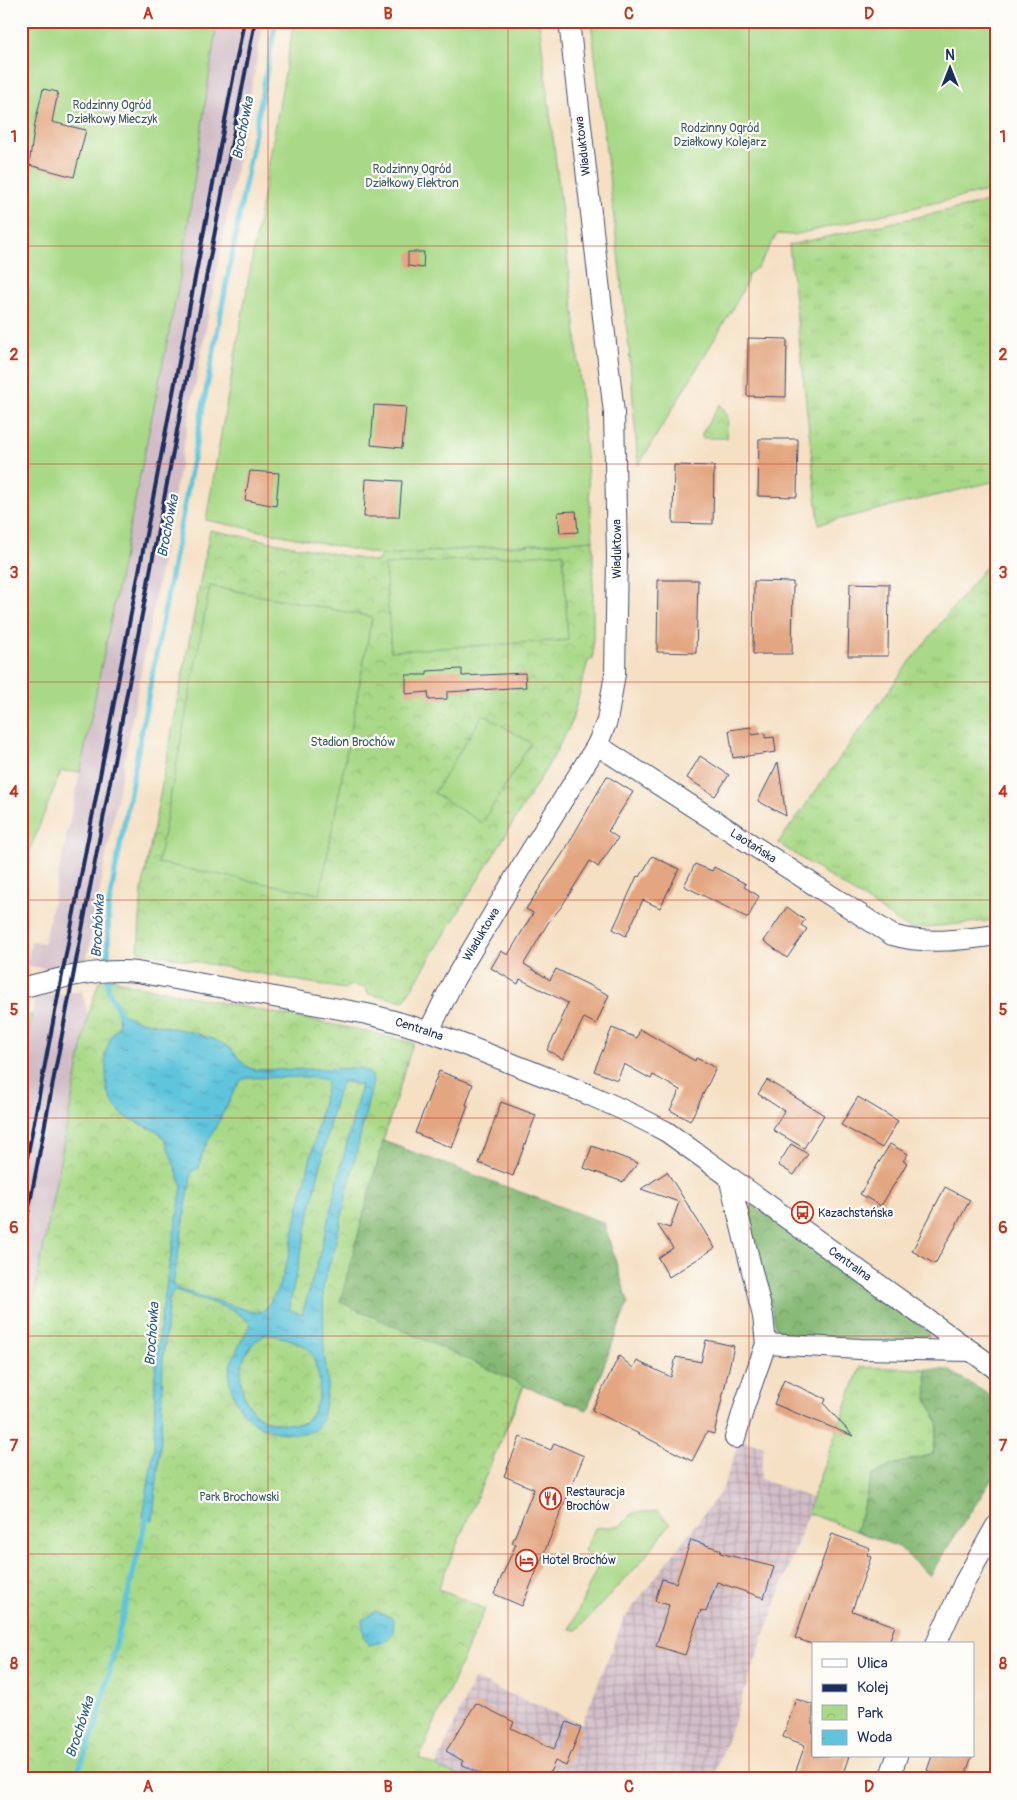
<svg xmlns="http://www.w3.org/2000/svg" width="1017" height="1800" viewBox="0 0 1017 1800" font-family="Pangolin,sans-serif">
<defs>
<pattern id="industrial-grid" width="8" height="8" patternUnits="userSpaceOnUse" patternTransform="scale(1.25)"><rect width="8" height="8" fill="#d2bdc7"/><path d="M0 4h8M4 0v8" fill="none" stroke="#aa9aa5"/></pattern>
<pattern id="grass-tufts" width="24" height="20" patternUnits="userSpaceOnUse" patternTransform="scale(1.25)"><rect width="24" height="20" fill="#a9d987"/><path d="M3 7l-1-3M5 7V3M7 7l1-3M15 17l-1-3M17 17v-4M19 17l1-3" fill="none" stroke="#91bb77"/></pattern>
<pattern id="forest-crowns" width="20" height="18" patternUnits="userSpaceOnUse" patternTransform="scale(1.25)"><rect width="20" height="18" fill="#86b974"/><path d="M2 6a3 3 0 1 1 6 0M12 15a3 3 0 1 1 6 0" fill="none" stroke="#6d9762"/></pattern>
<pattern id="park-crowns" width="20" height="18" patternUnits="userSpaceOnUse" patternTransform="scale(1.25)"><rect width="20" height="18" fill="#a9d987"/><path d="M2 6a3 3 0 1 1 6 0M12 15a3 3 0 1 1 6 0" fill="none" stroke="#91bb77"/></pattern>
<pattern id="water-ripples" width="26" height="14" patternUnits="userSpaceOnUse" patternTransform="scale(1.25)"><rect width="26" height="14" fill="#5fc5dc"/><path d="M2 4q2-2 4 0t4 0M15 11q2-2 4 0t4 0" fill="none" stroke="#4ea0b6"/></pattern>
</defs>
<rect width="100%" height="100%" fill="#fdfcf7"/>
<filter id="ink" filterUnits="userSpaceOnUse"><feTurbulence type="fractalNoise" baseFrequency=".02" numOctaves="2"/><feDisplacementMap in="SourceGraphic" scale="10" xChannelSelector="R" yChannelSelector="G"/><feConvolveMatrix kernelMatrix="1 2 1 2 8 2 1 2 1" color-interpolation-filters="sRGB"/></filter>
<filter id="wash" filterUnits="userSpaceOnUse"><feTurbulence type="fractalNoise" baseFrequency=".0096" numOctaves="4" result="noise"/><feDisplacementMap in="SourceGraphic" scale="20" xChannelSelector="R" yChannelSelector="G"/><feGaussianBlur stdDeviation="1.12" result="paint"/><feColorMatrix in="noise" values="0 0 0 0 0 0 0 0 0 0 0 0 0 0 0 0 0 1.4 0 .05"/><feComposite in="paint" operator="in"/></filter>
<g filter="url(#wash)">
<rect width="100%" height="100%" fill="#f5e0c4"/>
<path fill="url(#industrial-grid)" d="M740,1440L764,1446L760,1479L812,1498L808,1513L713,1779H464L436,1766L474,1679L582,1724L623,1620L722,1490Z"/>
<path fill="#d2bdc7" d="M217,21H264L86,963L57,969L32,967L24,963L28,958L31,941L44,943L80,772L181,273Z
M82,991L88,1016L21,1365V1082L35,998Z"/>
<path fill="url(#grass-tufts)" stroke="#628472" d="M996,200V481L819,524L789,245Z
M996,554V920L910,929L778,843L905,668Z
M32,1014L21,1082V1019Z
M860,1367L926,1369L927,1399L938,1422L933,1454L892,1465L872,1476L856,1531L808,1513L812,1498Z"/>
<path fill="url(#forest-crowns)" stroke="#507469" d="M383,1141L604,1223L628,1302L587,1410L524,1386L500,1443L340,1303Z
M752,1205L929,1332L928,1339L924,1342L782,1336L776,1327L747,1211Z
M926,1369L948,1370L996,1399V1473L929,1576L899,1547L856,1531L872,1476L892,1465L933,1454L938,1422L927,1399Z"/>
<path fill="url(#park-crowns)" stroke="#628472" d="M720,404L728,417L727,438H702V433Z
M210,530L377,562L381,555L593,540V659L588,661L571,724L552,759L404,1001L368,994L365,988L351,985L344,989L138,951L142,890Z
M114,979L132,985L360,1030L413,1043L383,1141L340,1302L524,1385L438,1589L485,1609L419,1758L464,1779H21V1363L88,1016L99,981Z"/>
<path fill="#a9d987" stroke="#628472" d="M21,21H217L181,273L80,772L61,771L25,862L21,861Z
M294,21H539L575,322L593,540L381,555L206,520Z
M591,21H996V189L793,235L777,234L758,267L748,274L747,281L736,303L638,466L629,348Z
M563,553L568,640L391,651L385,565Z
M210,586L372,617L320,894L158,863Z
M483,714L531,743L482,823L434,793Z
M658,1511L670,1524L641,1562L577,1630L570,1629L600,1561L584,1551L595,1528L621,1526L632,1513Z"/>
<path fill="url(#water-ripples)" stroke="#3d7a9d" fill-rule="evenodd" d="M121,1013C130,1021 182,1029 198,1034C209,1038 224,1042 233,1051C241,1060 242,1066 255,1070L362,1068L372,1076L373,1081L334,1249L323,1284L324,1350L328,1384L322,1420L314,1431C278,1439 243,1428 232,1390C230,1383 228,1375 230,1367C234,1352 244,1337 251,1323L233,1310L175,1290L171,1294L169,1301L163,1358L161,1439L153,1520L143,1517L154,1448L155,1375L162,1312L182,1186L166,1142L160,1133L124,1116L115,1106L107,1091L105,1054L111,1036L119,1025L118,1015ZM303,1077L324,1079L327,1083C318,1125 309,1168 298,1210C291,1242 286,1288 262,1312H253L178,1289L173,1285L192,1171L199,1168L203,1151L235,1090L241,1080L248,1078ZM342,1081L361,1085L319,1257L302,1314L290,1310L291,1298L333,1109ZM267,1334C280,1337 296,1339 307,1348C311,1351 313,1356 314,1361C323,1382 321,1407 304,1423C290,1424 275,1425 262,1418C232,1399 234,1348 267,1334Z
M376,1611L394,1619L393,1633L385,1642L368,1645L364,1636L362,1620Z"/>
<g fill="none" stroke-linecap="round" stroke-linejoin="round">
<path stroke="#5fc5dc" stroke-width="5.5" d="M123,1020L108,989V909L276,21
M75,1779L96,1726L148,1512"/>
</g>
<g id="blocks">
<path fill="#e3a681" d="M43,89L58,92L52,122L86,130L74,177L29,165L35,123Z
M408,252H424L423,268L408,266Z
M748,338L787,339L786,397L747,396Z
M374,405L406,407L402,448L371,445Z
M759,439H798L797,497L758,496Z
M674,465L714,466L713,524L673,523Z
M250,471L279,473L276,506L245,500Z
M366,479L402,481L399,517H364Z
M576,511L578,532L560,533L558,512Z
M658,580H698L696,653L657,652Z
M754,581L793,582L792,654H753Z
M850,583L889,584L888,656H848Z
M462,669V676L525,673L526,687L447,692V699L429,700L428,692L406,694V675H427V671Z
M751,727L752,735L765,733V738L774,737L776,752L733,758L729,730Z
M700,756L729,775L715,796L687,778Z
M778,762L786,816L758,801Z
M607,776L633,792L608,831L618,838L598,867L590,861L562,906L548,923L524,964L550,980L556,969L609,995L596,1024L584,1018L563,1059L547,1050L562,1021L560,1020L568,1003L520,979L518,984L491,968L501,951L508,955L533,913L526,909L565,850Z
M652,856L679,869L660,908L643,900L626,936L613,929L637,876L640,877Z
M695,864L712,871L714,867L746,884L744,887L759,896L748,918L684,886Z
M787,907L805,920L801,925L807,929L787,958L764,941Z
M612,1028L637,1038L640,1029L695,1061L696,1058L716,1068L690,1121L670,1110L680,1090L653,1075L651,1079L624,1064L617,1080L594,1071Z
M439,1071L473,1084L466,1105L468,1106L452,1148L415,1133Z
M767,1080L824,1115L804,1148L773,1130L784,1111L758,1094Z
M858,1097L898,1121L882,1148L841,1125Z
M501,1102L536,1115L513,1176L479,1163Z
M791,1144L808,1154L794,1175L778,1165Z
M890,1144L908,1154L903,1161L907,1163L881,1206L860,1194Z
M592,1146L638,1163L623,1182L584,1168Z
M667,1172L715,1248L669,1277L658,1258L673,1248L657,1224L670,1228L679,1202L641,1189Z
M945,1187L970,1200L935,1264L912,1251Z
M706,1340L734,1346L714,1434L707,1432L692,1461L592,1410L619,1356L633,1368L637,1361L671,1377L676,1357L701,1362Z
M784,1380L826,1399L824,1404L853,1436L774,1404Z
M520,1437L551,1450L554,1443L584,1456L522,1606L494,1594L516,1544L512,1543L534,1489L504,1476Z
M832,1534L870,1548L867,1555L871,1557L852,1611L895,1626L888,1644H812L795,1638Z
M691,1540L721,1550L720,1553L774,1567L764,1598L717,1582L706,1612L701,1610L685,1655L656,1646L669,1605L655,1601L662,1579L676,1583Z
M796,1699L813,1705V1756H849L841,1779H793L805,1745L783,1737Z
M476,1703L514,1722L511,1728L554,1749L567,1722L581,1728L566,1766L555,1761L547,1779H491L461,1764L463,1761L446,1751Z
M932,1756H972L964,1779H951L927,1770Z"/>
</g>
</g>
<g filter="url(#ink)">
<use href="#blocks" fill-opacity="0" stroke="#3c4a6d" stroke-width="1"/>
<g fill="none" stroke-linecap="round" stroke-linejoin="round">
<defs>
<g id="minor">
<path id="s1" d="M597,745L892,935C926,945 961,940 996,935"/>
<path id="s2" d="M21,988C59,978 99,968 137,972L367,1014C419,1026 468,1046 518,1066C569,1086 619,1106 667,1132L996,1369"/>
<path id="s3" d="M429,1031L454,980L524,862L597,745L607,721L615,674L617,555L614,413L569,21"/>
<path d="M729,1177L763,1316L766,1344L861,1349L971,1351"/>
<path d="M735,1438L745,1404L766,1344"/>
<path d="M936,1644L964,1583L996,1526"/>
<path d="M889,1779L897,1756"/>
</g>
</defs>
<use href="#minor" stroke="#3c4a6d" stroke-width="22"/>
<use href="#minor" stroke="#fff" stroke-width="20"/>
<path stroke="#1b2f5e" stroke-width="4" d="M21,1190L244,21
M21,1250L255,21"/>
</g>
</g>
<path fill="none" stroke="#c8321e" stroke-width="1" stroke-opacity="0.55" d="M268,21V1779M508,21V1779M749,21V1779M21,246H996M21,464H996M21,682H996M21,900H996M21,1118H996M21,1336H996M21,1554H996"/>
<defs>
<symbol id="bus-ring" viewBox="-11 -11 22 22"><circle r="9.5" fill="#fdfcf7" stroke="#c8321e" stroke-width="1.5"/><path d="M-5-6H5V4H4V6H2V4H-2V6H-4V4H-5ZM-3.5-4V0h7V-4ZM-3.5 1.2v1.5H-2V1.2ZM2 1.2v1.5H3.5V1.2Z" fill="#c8321e"/></symbol>
<symbol id="restaurant-ring" viewBox="-11 -11 22 22"><circle r="9.5" fill="#fdfcf7" stroke="#c8321e" stroke-width="1.5"/><path d="M-5-6h1v4h1v-4h1v4h1v-4h1v5L-1.5 .5V6h-2V.5L-5-1ZM5-6V6H3V1.5H1.5Q1.5-4 5-6Z" fill="#c8321e"/></symbol>
<symbol id="hotel-ring" viewBox="-11 -11 22 22"><circle r="9.5" fill="#fdfcf7" stroke="#c8321e" stroke-width="1.5"/><path d="M-6-4.5h1.5V1H6V5H4.5V3h-9V5H-6ZM-4 0a1.8 1.8 0 1 1 3.6 0ZM.5 0V-2.5h3Q6-2.5 6 0Z" fill="#c8321e"/></symbol>
</defs>
<g fill-rule="evenodd">
<use href="#bus-ring" x="790" y="1200" width="25" height="25"/>
<use href="#restaurant-ring" x="538" y="1486" width="25" height="25"/>
<use href="#hotel-ring" x="514" y="1548" width="25" height="25"/>
</g>
<g text-anchor="middle" dominant-baseline="central" stroke-width="4.5" stroke-linejoin="round" paint-order="stroke">
<g font-size="12" fill="#3e5a68" stroke="#fdfcf7">
<text x="112" y="105">Rodzinny Ogród<tspan x="112" dy="14">Działkowy Mieczyk</tspan></text>
<text x="720" y="128">Rodzinny Ogród<tspan x="720" dy="14">Działkowy Kolejarz</tspan></text>
<text x="412" y="169">Rodzinny Ogród<tspan x="412" dy="14">Działkowy Elektron</tspan></text>
<text x="353" y="742">Stadion Brochów</text>
<text x="239" y="1497">Park Brochowski</text>
</g>
<g font-size="12" fill="#1b2f5e" stroke="#fdfcf7">
<text transform="translate(583 146) rotate(-97)">Wiaduktowa</text>
<text transform="translate(617 549) rotate(-90)">Wiaduktowa</text>
<text stroke="none"><textPath href="#s1" startOffset="186">Laotańska</textPath></text>
<text stroke="none"><textPath href="#s3" startOffset="110">Wiaduktowa</textPath></text>
<text stroke="none"><textPath href="#s2" startOffset="406">Centralna</textPath></text>
<text stroke="none"><textPath href="#s2" startOffset="900">Centralna</textPath></text>
</g>
<g font-size="12" fill="#1b2f5e" stroke="#fdfcf7" text-anchor="start">
<text x="818" y="1213">Kazachstańska</text>
<text x="566" y="1492">Restauracja<tspan x="566" dy="14">Brochów</tspan></text>
<text x="542" y="1560">Hotel Brochów</text>
</g>
<g font-size="14" font-style="italic" fill="#2f5c84" stroke="#fdfcf7">
<text transform="translate(243 128) rotate(-79)">Brochówka</text>
<text transform="translate(168 526) rotate(-79)">Brochówka</text>
<text transform="translate(98 926) rotate(-87)">Brochówka</text>
<text transform="translate(152 1334) rotate(-86)">Brochówka</text>
<text transform="translate(80 1727) rotate(-72)">Brochówka</text>
</g>
</g>
<rect width="1017" height="1800" fill="none" stroke="#fdfcf7" stroke-width="55"/>
<rect x="812" y="1642" width="162" height="115" fill="#fdfcf7" stroke="#a3aaba"/>
<rect x="822" y="1659" width="25" height="8" fill="#ffffff" stroke="#a3aaba"/>
<text x="857" y="1668" font-size="15" fill="#1b2f5e">Ulica</text>
<rect x="822" y="1684" width="25" height="8" fill="#1b2f5e" stroke="#a3aaba"/>
<text x="857" y="1692" font-size="15" fill="#1b2f5e">Kolej</text>
<rect x="822" y="1705" width="25" height="15" fill="url(#park-crowns)" stroke="#a3aaba"/>
<text x="857" y="1718" font-size="15" fill="#1b2f5e">Park</text>
<rect x="822" y="1730" width="25" height="15" fill="url(#water-ripples)" stroke="#a3aaba"/>
<text x="857" y="1742" font-size="15" fill="#1b2f5e">Woda</text>
<g transform="translate(950 68)" stroke="#fdfcf7" stroke-width="4" paint-order="stroke">
<path d="M0-4L9 19L0 12L-9 19Z" fill="#1b2f5e"/>
<text y="-8" font-size="14" font-weight="bold" text-anchor="middle" fill="#1b2f5e">N</text>
</g>
<rect x="28" y="28" width="962" height="1744" fill="none" stroke="#c8321e" stroke-width="2"/>
<g font-size="16" text-anchor="middle" font-weight="bold" fill="#c8321e">
<text x="148" y="19">A</text>
<text x="388" y="19">B</text>
<text x="629" y="19">C</text>
<text x="869" y="19">D</text>
<text x="14" y="142">1</text>
<text x="1003" y="142">1</text>
<text x="14" y="360">2</text>
<text x="1003" y="360">2</text>
<text x="14" y="578">3</text>
<text x="1003" y="578">3</text>
<text x="14" y="797">4</text>
<text x="1003" y="797">4</text>
<text x="14" y="1015">5</text>
<text x="1003" y="1015">5</text>
<text x="14" y="1233">6</text>
<text x="1003" y="1233">6</text>
<text x="14" y="1451">7</text>
<text x="1003" y="1451">7</text>
<text x="14" y="1669">8</text>
<text x="1003" y="1669">8</text>
<text x="148" y="1792">A</text>
<text x="388" y="1792">B</text>
<text x="629" y="1792">C</text>
<text x="869" y="1792">D</text>
</g>
</svg>
